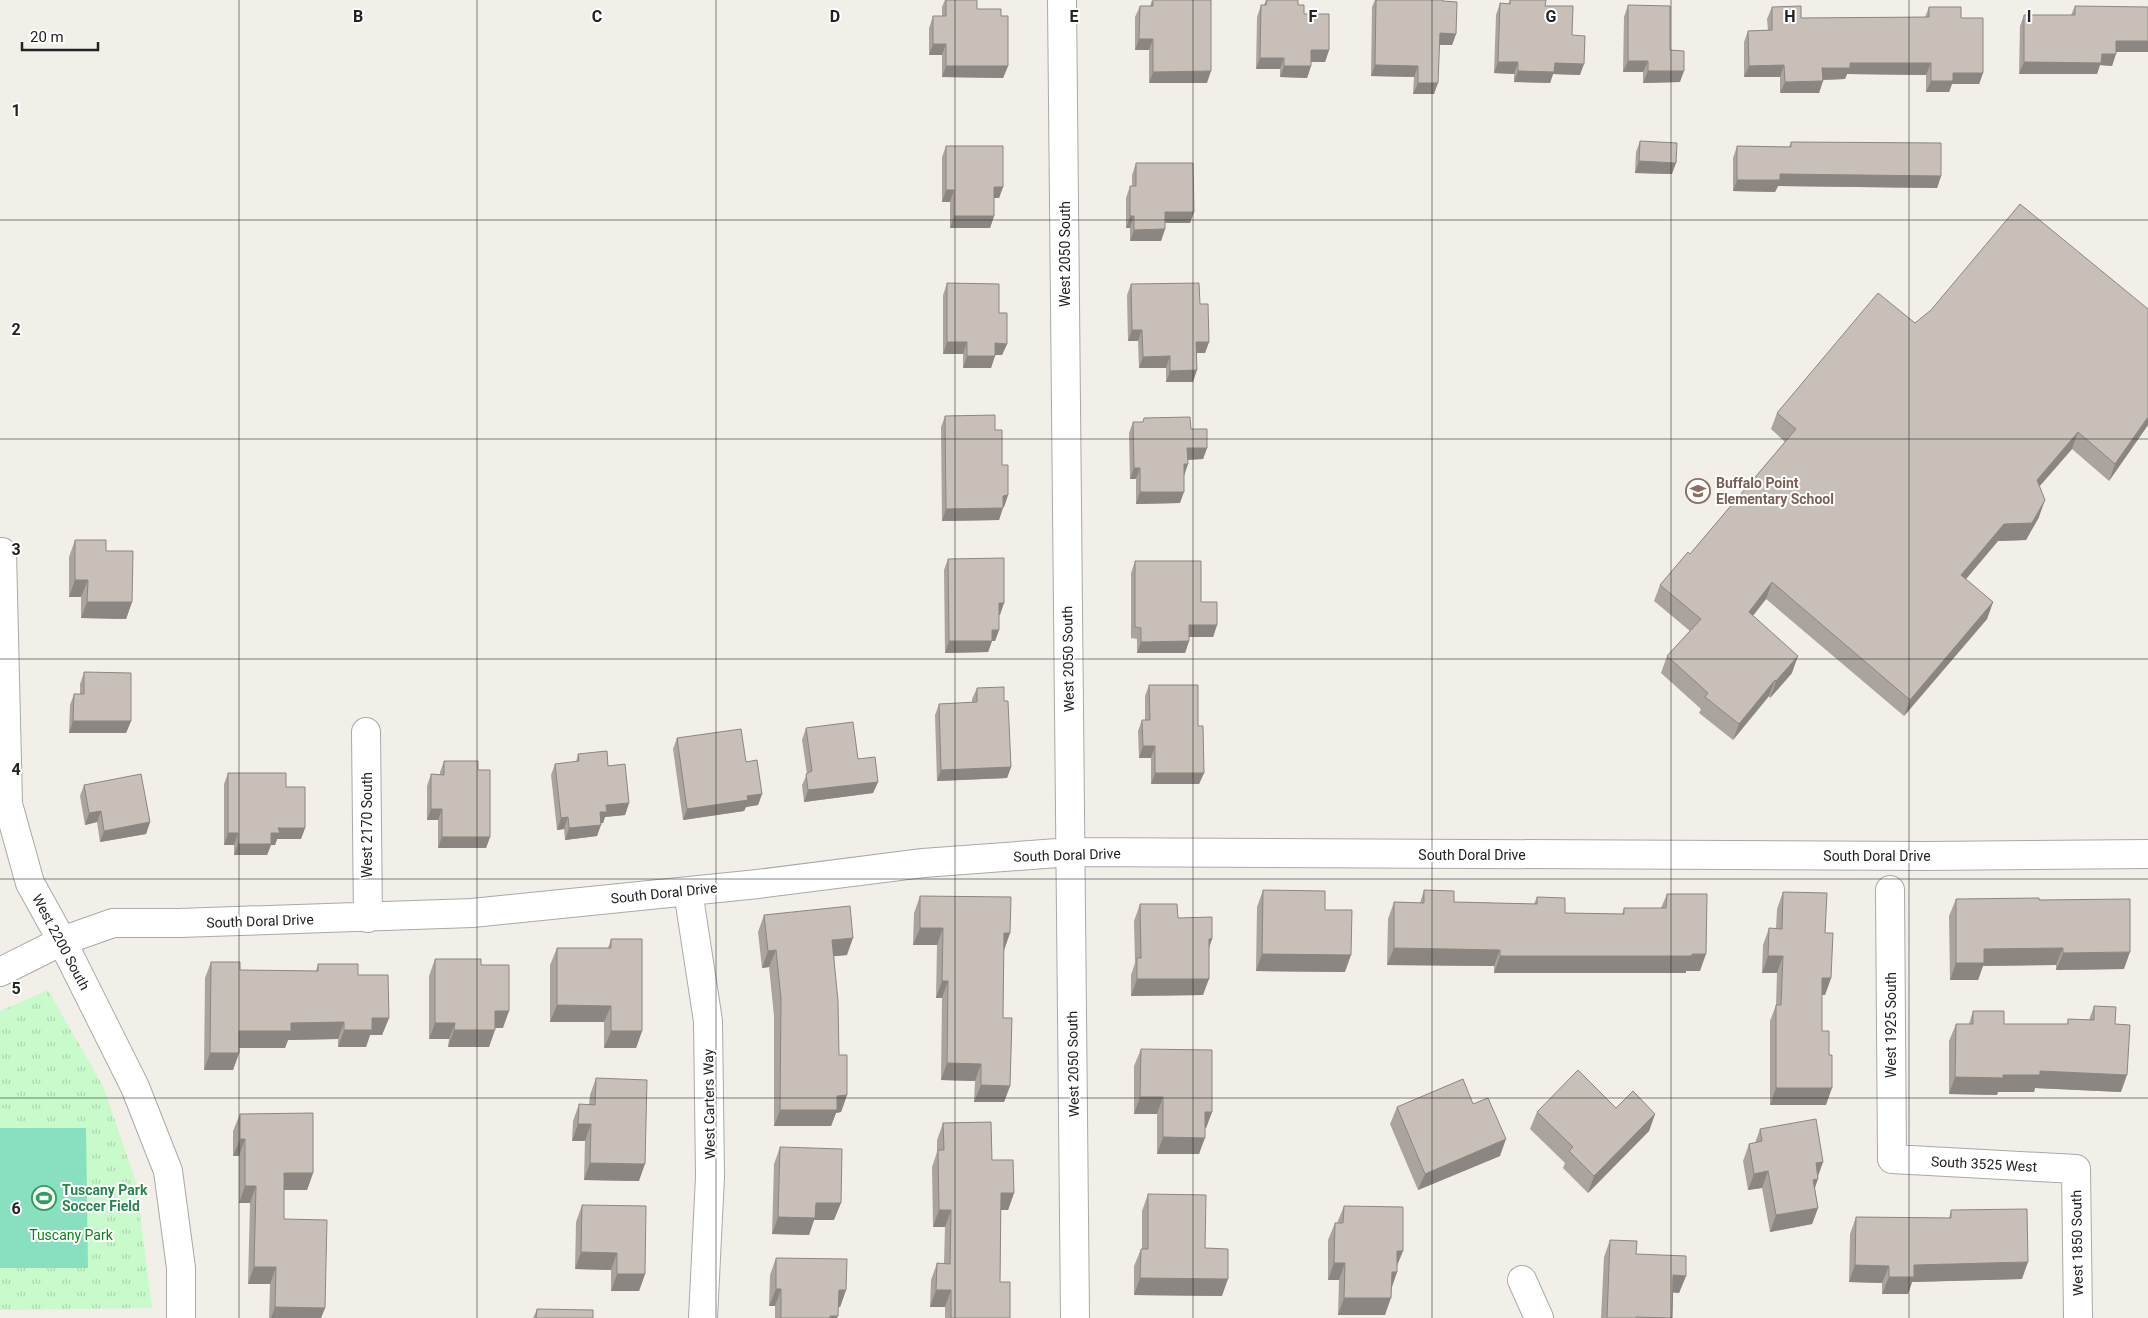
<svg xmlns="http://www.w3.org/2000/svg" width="2148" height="1318" viewBox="0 0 2148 1318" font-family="Roboto,sans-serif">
<defs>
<pattern id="park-tufts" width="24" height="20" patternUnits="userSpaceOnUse" patternTransform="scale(1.25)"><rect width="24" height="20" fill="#c8facc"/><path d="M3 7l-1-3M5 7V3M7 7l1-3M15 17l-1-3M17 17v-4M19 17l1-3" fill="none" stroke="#acd6af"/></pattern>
</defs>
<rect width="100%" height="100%" fill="#f2efe9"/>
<path fill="url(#park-tufts)" d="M48,990L103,1086L136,1182L152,1308L0,1310V1011Z"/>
<path fill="#88e0be" d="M0,1128H86L88,1268H0Z"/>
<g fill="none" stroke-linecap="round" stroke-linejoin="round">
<defs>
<path id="minor" d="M1062,0L1075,1318
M2,552L8,804L30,883L62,941L135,1087L168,1171L181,1268V1318
M366,732L368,918
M1890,890L1892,1159L2076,1169L2078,1318
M688,891L708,1021L710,1177L703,1318
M0,972L62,941L113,923H179L472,913L758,884L923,863L1071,852L1926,856L2148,854
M1522,1280L1539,1318"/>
</defs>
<use href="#minor" stroke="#a9a9a9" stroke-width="30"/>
<use href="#minor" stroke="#fff" stroke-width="28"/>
</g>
<path fill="#aba49e" d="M945,0H977V9L1001,16L1008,66L1003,78L942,77V55H929V28L933,16H942V7Z
M1152,0L1207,83H1149V50H1135V17L1140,6H1150Z
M1266,0H1298V5L1329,50L1325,62H1311V66L1307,78L1280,77V69H1256L1257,17L1261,5H1264Z
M1375,0H1443L1456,34L1452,45H1439L1434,94H1413L1414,77L1371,76L1372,7Z
M1510,0H1546L1545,6L1572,35L1580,75L1553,74L1550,83L1514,82V74L1494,73L1496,15L1500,3L1508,4Z
M1628,5L1670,50L1680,82L1643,83V72H1623L1624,17Z
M2075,6L2148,52H2116L2112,66L2100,65L2097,74H2019L2020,26L2024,15H2071Z
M1772,7L1801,18L1925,17L1929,7L1961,18L1983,73L1979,84H1952L1949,92H1926V75L1847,74L1845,79L1823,80L1819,93H1780V77H1744V42L1748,31L1768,30L1767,19Z
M1640,141L1672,174L1635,173L1636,152Z
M1791,142L1941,176L1937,188L1778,186L1775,192L1733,191V158L1737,146L1789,147Z
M946,146L1003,187L999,198H994V216L990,228H950V202H942V157Z
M1136,163L1194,212L1190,223H1165V229L1161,241H1130V228H1126V198L1130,186H1132V175Z
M947,283L999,313L1007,344L1002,355H995L991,368H963V354H943V295Z
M1131,284L1200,304L1209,342L1205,353H1197L1193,382H1166V368H1139L1138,341H1128L1127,295Z
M1915,323L2148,425L2109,481L2072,449L2039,487V517L2026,540L1998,541L1966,579L1993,602L1987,619L1904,716L1766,599L1753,616L1792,673L1770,698L1769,696L1733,740L1699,713L1701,709L1661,673L1667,656L1690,631L1654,601L1660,585L1690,554L1785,442L1771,429L1777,413Z
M945,416L995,430L1008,495L1004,507H1003L999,520L942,521L941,427Z
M1133,422L1191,429L1207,448L1203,459L1188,460L1184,474L1180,503L1136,504V479H1130L1129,433Z
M75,540L106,551L132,602L126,619L81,618V597H69V557Z
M948,559L1004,603L999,615V630L995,641H992L988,652L945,653L944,570Z
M1135,561L1201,602L1217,625L1213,637H1189V641L1185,653H1137V639L1131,638V573Z
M84,672L131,721L126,733H69L70,705L74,694H80V684Z
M1149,685L1198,726L1204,773L1199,784H1151V758H1139L1138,731L1142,720H1145V696Z
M977,688L1004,701L1011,767L1007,778L937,781L935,715L939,704L972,703V699Z
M806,728L878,782L873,793L804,802L802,785L807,774L802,740Z
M677,738L746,762L762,794L758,805L746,807L744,811L683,820L673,749Z
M578,754L608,766L629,803L625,815L605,817L603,823H601L597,836L565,840L564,829L557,830L551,775L555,764L576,762Z
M444,761L478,770L490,837L486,848H438V820H427V786L431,774L440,775V772Z
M228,773L286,787L305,828L301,839H277L275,845H271L267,855H234V845H224V784Z
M84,785L150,822L146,834L100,842L97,822L85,825L80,796Z
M1263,890L1325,910L1345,972L1256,971L1257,907Z
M1424,890L1454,902L1534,904L1537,897L1565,913L1622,914L1624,908H1661L1667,894L1700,971H1686V973H1494V966L1387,965L1388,919L1394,902L1420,903Z
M1783,892L1825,933L1831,978L1825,995H1822V1031L1826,1105H1770V1021L1776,1005L1777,973H1762L1763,945L1769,928L1776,929L1777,909Z
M920,896L1010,933L1004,950H1003V1018L1010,1086L1004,1102H974L975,1081L941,1080L942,998H936L937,945H913L914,913Z
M1956,899L2039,900L2124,969L2056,970V965L1983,966L1978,980H1950L1949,916Z
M1140,904L1178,918L1212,939L1209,948L1203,995L1131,996V975L1135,963L1134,921Z
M764,915L847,955L834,956L839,1055L847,1095L841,1112L836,1113L831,1126H774V1016L769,967L762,968L758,932Z
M611,939L642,1031L636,1048H604V1022H550V965L557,948H608Z
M435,959L481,965L503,1028H495L489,1047H448L449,1039H429V976Z
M211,962L240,970L316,971L318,964L358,975L389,1018L382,1035H370L366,1047H338V1039L288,1040L285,1048H239V1053L233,1070H204L205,978Z
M2094,1006L2115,1024L2121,1092L2035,1088L2034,1092H1998L1997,1095L1949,1094V1041L1956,1024H1969L1973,1011L2004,1024H2067L2068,1019L2089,1020Z
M1141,1049L1212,1112L1206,1128H1205L1199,1154H1157V1114H1134V1066Z
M596,1078L639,1181L584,1180L585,1141H572L573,1121L579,1104L589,1105L590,1095Z
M1473,1104L1500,1156L1418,1190L1390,1124L1397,1107Z
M1616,1108L1655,1114L1649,1131L1588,1193L1563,1168L1565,1163L1530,1129L1537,1112Z
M240,1114L313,1173L307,1190H284V1219L325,1308L321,1318H269L270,1284H248L250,1203H239V1156H233V1131Z
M943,1123L992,1160L1014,1193L1008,1210H1001L1000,1282L1010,1318H945V1307H930L931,1280L937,1263L944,1264L945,1227H933L932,1167L937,1152V1140Z
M1760,1129L1823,1162L1818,1175L1815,1188L1818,1208L1812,1224L1770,1232L1762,1188L1748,1190L1743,1161L1749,1144L1755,1143Z
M780,1147L834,1220H814L809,1235L772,1234L774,1164Z
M1148,1194L1205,1248L1222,1296L1134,1295V1266L1141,1249H1142V1211Z
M582,1205L645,1274L639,1291H611V1270L575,1269L576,1222Z
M1344,1206L1403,1251L1397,1266V1272L1392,1287L1385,1315H1338L1339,1280H1328V1240L1335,1223H1337Z
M1951,1210L2022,1279L1912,1282L1908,1294H1882V1283L1849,1282L1850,1234L1856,1217L1949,1218Z
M1610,1240L1636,1254L1686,1276L1679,1293L1673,1292L1672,1318H1601L1604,1257Z
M776,1258L846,1290L840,1307H838L837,1318H775V1306H769L770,1275Z
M537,1309L593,1318H533Z"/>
<path fill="#8b8681" d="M1440,33L1456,34L1452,45H1435Z
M1139,39H1153L1149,50H1135Z
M2116,41H2148V52H2112Z
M933,44H946L942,55H929Z
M1311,50H1329L1325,62H1307Z
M2102,54H2116L2112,66L2100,65L2097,74H2019L2024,62Z
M1260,58H1284L1280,69H1256Z
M1628,61H1648L1643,72H1623Z
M1498,62H1518L1514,74L1494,73Z
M1555,63L1584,64L1580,75L1553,74L1550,83L1514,82L1518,71Z
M1850,63H1931L1926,75L1847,74L1845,79L1818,80L1822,68Z
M1375,65L1418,66L1414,77L1371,76Z
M1784,65L1780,77H1744L1749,66Z
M946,66H1008L1003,78L942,77Z
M1284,66H1311L1307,78L1280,77Z
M1211,71L1207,83H1149L1153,72Z
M1648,71H1684L1680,82L1643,83Z
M1953,73H1983L1979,84H1952L1949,92H1926L1931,81Z
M1823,81L1819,93H1780L1785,82Z
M1418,83H1438L1434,94H1413Z
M1639,161L1676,163L1672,174L1635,173Z
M1780,174L1941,176L1937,188L1778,186L1775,192L1733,191L1737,180Z
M994,187H1003L999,198H990Z
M946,190H954L950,202H942Z
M1165,212H1194L1190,223H1160Z
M954,216H994L990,228H950Z
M1130,216H1134L1130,228H1126Z
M1165,229L1161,241H1130L1134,230Z
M1132,330H1142L1138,341H1128Z
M947,342H967L963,354H943Z
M1196,342H1209L1205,353H1192Z
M995,343L1007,344L1002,355H991Z
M967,356H995L991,368H963Z
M1170,356L1166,368H1139L1143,357Z
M1197,370L1193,382H1166L1170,371Z
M2148,417V425L2109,481L2115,464Z
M2078,432L2072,449L2030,497L2037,480Z
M1187,448H1207L1203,459L1183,460Z
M1184,464H1188L1184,476Z
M1134,468H1140L1136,479H1130Z
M1140,492H1184L1180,503L1136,504Z
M1008,495L1004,507H999L1003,496Z
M2045,500L2039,517L2026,540L1998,541L1955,592L1961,575L2004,524Z
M1003,508L999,520L942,521L946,509Z
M75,580H88L81,597H69Z
M1772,582L1766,599L1743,628L1749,612Z
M87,602H132L126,619L81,618Z
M1993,602L1987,619L1904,716L1910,700Z
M999,603H1004L1000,615H995Z
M1189,625H1217L1213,637H1185Z
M992,630H999L995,641H992L988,652L945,653L949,641Z
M1189,641L1185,653H1137L1141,642Z
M1798,656L1792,673L1770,698L1776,681Z
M1775,680L1769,696L1733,740L1739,724Z
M73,721H131L126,733H69Z
M1143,746H1155L1151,758H1139Z
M1011,767L1007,778L937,781L941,770Z
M1155,773H1204L1199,784H1151Z
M878,782L873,793L804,802L808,790Z
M762,794L758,805L746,807L744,811L683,820L687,809L747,796Z
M629,803L625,815L605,817L603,823L595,824L600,812L606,805Z
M431,809H442L438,820H427Z
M101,811L97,822L85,825L89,813Z
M568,817L564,829L557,830L561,818Z
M150,822L146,834L100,842L104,831Z
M601,825L597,836L565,840L569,828Z
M278,828H305L301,839H277L275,845H271L267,855H234L238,844L271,833Z
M228,833H238L234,845H224Z
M442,837H490L486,848H438Z
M920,928H943L937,945H913Z
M1004,933H1010L1004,950H997Z
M853,938L847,955L826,957L832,940Z
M1209,939H1212L1206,956Z
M1394,948L1500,950L1494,966L1387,965Z
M2063,948L2056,965L1983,966L1978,980H1950L1956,963L1984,949Z
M776,950L769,967L762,968L768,951Z
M2130,952L2124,969L2056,970L2063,953Z
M1262,954L1351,955L1345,972L1256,971Z
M1706,954L1700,971H1686V973H1494L1500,956Z
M1768,956H1783L1777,973H1762Z
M1822,978H1831L1825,995H1816Z
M1137,979H1209L1203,995L1131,996Z
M942,981H948L942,998H936Z
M557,1005L611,1006L604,1022H550Z
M495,1011H509L503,1028H489Z
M372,1018H389L382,1035H370L366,1047H338L344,1030Z
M344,1022L338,1039L288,1040L285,1048H233L239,1031L291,1023Z
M435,1023H455L449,1039H429Z
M454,1030H495L489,1047H448Z
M611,1031H642L636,1048H604Z
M210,1053H239L233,1070H204Z
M947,1063L981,1064L975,1081L941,1080Z
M2040,1071L2127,1075L2121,1092L2035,1088L2034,1092H1998L1997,1095L1949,1094L1955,1077L2003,1075Z
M981,1085L1010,1086L1004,1102H974Z
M1776,1088H1832L1826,1105H1770Z
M847,1095L841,1112L836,1113L831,1126H774L780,1110L837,1096Z
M1140,1097H1163L1157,1114H1134Z
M1205,1112H1212L1206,1128H1199Z
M1655,1114L1649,1131L1588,1193L1594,1176Z
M578,1124H591L585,1141H572Z
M1163,1137L1205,1138L1199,1154H1157Z
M240,1139H245L239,1156H233Z
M1506,1139L1500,1156L1418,1190L1425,1174Z
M1823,1162L1817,1179L1816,1163Z
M590,1163L645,1164L639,1181L584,1180Z
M1768,1171L1762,1188L1748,1190L1754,1174Z
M284,1173H313L307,1190H278Z
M1818,1179L1812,1196L1813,1180Z
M245,1186H256L250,1203H239Z
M1001,1193H1014L1008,1210H995Z
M816,1203H841L834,1220H814L809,1235L772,1234L778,1217Z
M1818,1208L1812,1224L1770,1232L1776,1215Z
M939,1210H951L945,1227H933Z
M1397,1251H1403L1396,1267Z
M581,1252L617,1253L611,1270L575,1269Z
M2028,1262L2022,1279L1912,1282L1908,1294H1882L1889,1277L1914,1265Z
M1334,1263H1345L1339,1280H1328Z
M1855,1265L1889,1266L1882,1283L1849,1282Z
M254,1267H276L270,1284H248Z
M1392,1272H1397L1391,1289Z
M617,1274H645L639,1291H611Z
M1673,1275L1686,1276L1679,1293L1667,1292Z
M1140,1278L1228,1279L1222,1296L1134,1295Z
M776,1289H781L775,1306H769Z
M839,1290H846L840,1307H833Z
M936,1290H951L945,1307H930Z
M1344,1298H1391L1385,1315H1338Z
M275,1307L325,1308L321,1318H271Z
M830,1316H838L837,1318H829Z"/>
<path fill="#c7bfb8" stroke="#8b8681" d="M946,0H977V9H1001V16H1008V66H946V44H933V16H946Z
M1153,0H1211V71L1153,72V39H1139L1140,6H1153Z
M1267,0H1298V5H1304V14H1329V50H1311V66H1284V58H1260L1261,5H1266Z
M1376,0H1443V1L1457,2L1456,34L1440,33L1438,83H1418V66L1375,65Z
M1510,0H1546L1545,6H1573L1572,35L1585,36L1584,64L1555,63L1554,72L1518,71V62H1498L1500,3L1510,4Z
M1628,5L1670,6V50L1684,51V71H1648V61H1628Z
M1801,6V18L1929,17V7H1961V18H1983V73H1953V81H1931V63H1850V68H1822L1823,81L1785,82L1784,65L1749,66L1748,31L1772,30V7Z
M2075,6L2148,7V41H2116V54H2102L2101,63L2024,62V15H2075Z
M1640,141L1677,143L1676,163L1639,161Z
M1791,142L1941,143V176L1780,174V180H1737V146L1791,147Z
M946,146H1003V187H994V216H954V190H946Z
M1136,163H1193L1194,212H1165V229L1134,230V216H1130V186H1136Z
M2020,204L2148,309V417L2115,464L2078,432L2037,480L2045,500L2032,523L2004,524L1961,575L1993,602L1910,700L1772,582L1749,612L1798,656L1776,681L1775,680L1739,724L1705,697L1708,693L1667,656L1701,619L1660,585L1688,552L1690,554L1796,429L1777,413L1878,293L1915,323L1931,310Z
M947,283L999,284V313H1007V344L995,343V356H967V342H947Z
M1199,283L1200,304H1208L1209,342H1196L1197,370L1170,371V356L1143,357L1142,330H1132L1131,284Z
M995,415V430H1002V465H1008V495L1003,496V508L946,509L945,416Z
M1190,417L1191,429H1207V448H1187L1188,464H1184V492H1140V468H1134L1133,422H1143L1144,418Z
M75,540H106V551H133L132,602H87L88,580H75Z
M1004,558V603H999V630H992V641H949L948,559Z
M1135,561H1201V602H1217V625H1189V641L1141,642V628L1135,627Z
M84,672L131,673V721H73L74,694H84Z
M1149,685H1198V726H1203L1204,773H1155V746H1143L1142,720H1150Z
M1004,687V701H1008L1011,767L941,770L939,704L977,702V688Z
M853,722L858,759L875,757L878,782L808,790L806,774L812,771L806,728Z
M741,729L746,762L757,760L762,794L747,796L748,800L687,809L677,738Z
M607,751L608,766L625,764L629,803L606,805L607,812H600L601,825L569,828L568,817L561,818L555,764L579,761L578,754Z
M444,761H478V770H490V837H442V809H431V774L444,775Z
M228,773H286V787H305V828H278L280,833H271V844H238V833H228Z
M141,774L150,822L104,831L101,811L89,813L84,785Z
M1263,890L1325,891V910H1352L1351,955L1262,954Z
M1424,890L1454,891V902L1537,904V897L1565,898V913L1624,914V908H1666L1667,894H1707L1706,954H1692V956H1500V950L1394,948V902L1424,903Z
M1783,892L1827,893L1825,933H1833L1831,978H1822V1031H1829V1055H1832V1088H1776V1005H1781L1783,956H1768L1769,928L1782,929Z
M920,896L1011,897L1010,933H1004L1003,1018H1012L1010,1086L981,1085V1064L947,1063L948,981H942L943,928H920Z
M2039,898V900L2130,899V952L2063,953V948L1984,949V963H1956V899Z
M1140,904H1177L1178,918L1212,917V939H1209V979H1137V958H1141Z
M850,906L853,938L832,940L838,1001L839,1055H847V1095L837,1096V1110H780L781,999L776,950L768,951L764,915Z
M611,939H642V1031H611V1006L557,1005V948H611Z
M435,959H481V965H509V1011H495V1030H454L455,1023H435Z
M211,962H240V970L318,971V964H358V975H388L389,1018H372V1030H344V1022L291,1023V1031H239V1053H210Z
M2094,1006L2116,1007L2115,1024L2130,1025L2127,1075L2040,1071V1075H2003V1078L1955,1077L1956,1024H1973V1011H2004V1024H2068V1019L2094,1020Z
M1141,1049L1212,1050V1112H1205V1138L1163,1137V1097H1140Z
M1578,1070L1616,1108L1633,1091L1655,1114L1594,1176L1569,1151L1573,1147L1537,1112Z
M596,1078L647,1080L645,1164L590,1163L591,1124H578L579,1104L595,1105Z
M1463,1079L1473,1104L1488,1098L1506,1139L1425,1174L1397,1107Z
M313,1113V1173H284V1219L327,1220L325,1308L275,1307L276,1267H254L256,1186H245V1139H240V1114Z
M1816,1119L1823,1162L1816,1163L1818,1179L1813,1180L1818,1208L1776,1215L1768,1171L1754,1174L1749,1144L1762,1141L1760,1129Z
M991,1122L992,1160H1013L1014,1193H1001L1000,1282H1010V1318H951V1290H936L937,1263L950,1264L951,1210H939L938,1150H944L943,1123Z
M780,1147L842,1149L841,1203H816L815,1218L778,1217Z
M1148,1194L1206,1195L1205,1248L1228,1249V1279L1140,1278L1141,1249H1148Z
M582,1205L646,1206L645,1274H617V1253L581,1252Z
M1344,1206L1403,1207V1251H1397V1272H1392L1391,1298H1344L1345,1263H1334L1335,1223H1343Z
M2027,1209L2028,1262L1914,1265V1277H1889V1266L1855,1265L1856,1217L1951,1218V1210Z
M1610,1240L1637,1241L1636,1254L1686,1256V1276L1673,1275L1672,1318L1636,1317V1318H1607Z
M776,1258L847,1259L846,1290H839L838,1316H830V1318H781V1289H776Z
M537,1309L593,1310V1318H536Z"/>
<path fill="none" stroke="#222" stroke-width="1" stroke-opacity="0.55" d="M239,0V1318M477,0V1318M716,0V1318M955,0V1318M1193,0V1318M1432,0V1318M1671,0V1318M1909,0V1318M0,220H2148M0,439H2148M0,659H2148M0,879H2148M0,1098H2148"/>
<defs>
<symbol id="school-ring" viewBox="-11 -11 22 22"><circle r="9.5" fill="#fff" stroke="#8d6e63" stroke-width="1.5"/><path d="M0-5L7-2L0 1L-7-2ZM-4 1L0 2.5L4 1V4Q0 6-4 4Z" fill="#8d6e63"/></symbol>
<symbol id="stadium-ring" viewBox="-11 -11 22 22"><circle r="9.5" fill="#fff" stroke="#2e9e5b" stroke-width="1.5"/><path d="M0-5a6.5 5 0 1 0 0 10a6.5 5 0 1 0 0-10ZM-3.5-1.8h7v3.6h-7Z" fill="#2e9e5b"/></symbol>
</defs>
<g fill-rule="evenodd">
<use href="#school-ring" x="1684" y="477" width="28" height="28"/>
<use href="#stadium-ring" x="30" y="1184" width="28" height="28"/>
</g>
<g text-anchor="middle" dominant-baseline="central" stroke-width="4" stroke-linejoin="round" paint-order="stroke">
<g font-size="14" fill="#222" stroke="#fff">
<text transform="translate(1065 254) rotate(-90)">West 2050 South</text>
<text transform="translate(1068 659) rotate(-91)">West 2050 South</text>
<text transform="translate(367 825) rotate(-90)">West 2170 South</text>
<text transform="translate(1067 855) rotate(-2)">South Doral Drive</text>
<text x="1472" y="855">South Doral Drive</text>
<text x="1877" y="856">South Doral Drive</text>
<text transform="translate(664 893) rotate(-6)">South Doral Drive</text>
<text transform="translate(260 921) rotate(-2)">South Doral Drive</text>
<text transform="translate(61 942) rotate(62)">West 2200 South</text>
<text transform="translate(1891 1025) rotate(-90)">West 1925 South</text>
<text transform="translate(1073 1064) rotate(-91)">West 2050 South</text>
<text transform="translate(709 1104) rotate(-91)">West Carters Way</text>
<text transform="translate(1984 1164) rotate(3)">South 3525 West</text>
<text transform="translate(2077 1243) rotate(-91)">West 1850 South</text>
</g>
<g font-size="14" font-weight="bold" fill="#785e54" stroke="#fff" text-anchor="start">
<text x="1716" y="483">Buffalo Point<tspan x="1716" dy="16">Elementary School</tspan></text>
</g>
<g font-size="14" font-weight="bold" fill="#27864d" stroke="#fff" text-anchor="start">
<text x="62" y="1190">Tuscany Park<tspan x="62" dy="16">Soccer Field</tspan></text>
</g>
<g font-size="14" fill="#0c8416" stroke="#fff">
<text x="71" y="1235">Tuscany Park</text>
</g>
</g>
<g font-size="16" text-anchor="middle" font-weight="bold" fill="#222" stroke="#fff" stroke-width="4" stroke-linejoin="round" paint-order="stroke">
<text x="358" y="22">B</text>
<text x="597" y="22">C</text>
<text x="835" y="22">D</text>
<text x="1074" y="22">E</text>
<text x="1313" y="22">F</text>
<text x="1551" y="22">G</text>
<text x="1790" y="22">H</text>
<text x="2029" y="22">I</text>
<text x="16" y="116">1</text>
<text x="16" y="335">2</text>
<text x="16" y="555">3</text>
<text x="16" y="775">4</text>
<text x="16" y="994">5</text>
<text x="16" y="1214">6</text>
</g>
<path d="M22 42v8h76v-8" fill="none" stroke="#222222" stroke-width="2.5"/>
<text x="30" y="42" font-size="15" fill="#222222" stroke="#ffffff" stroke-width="4" paint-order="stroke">20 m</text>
</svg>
